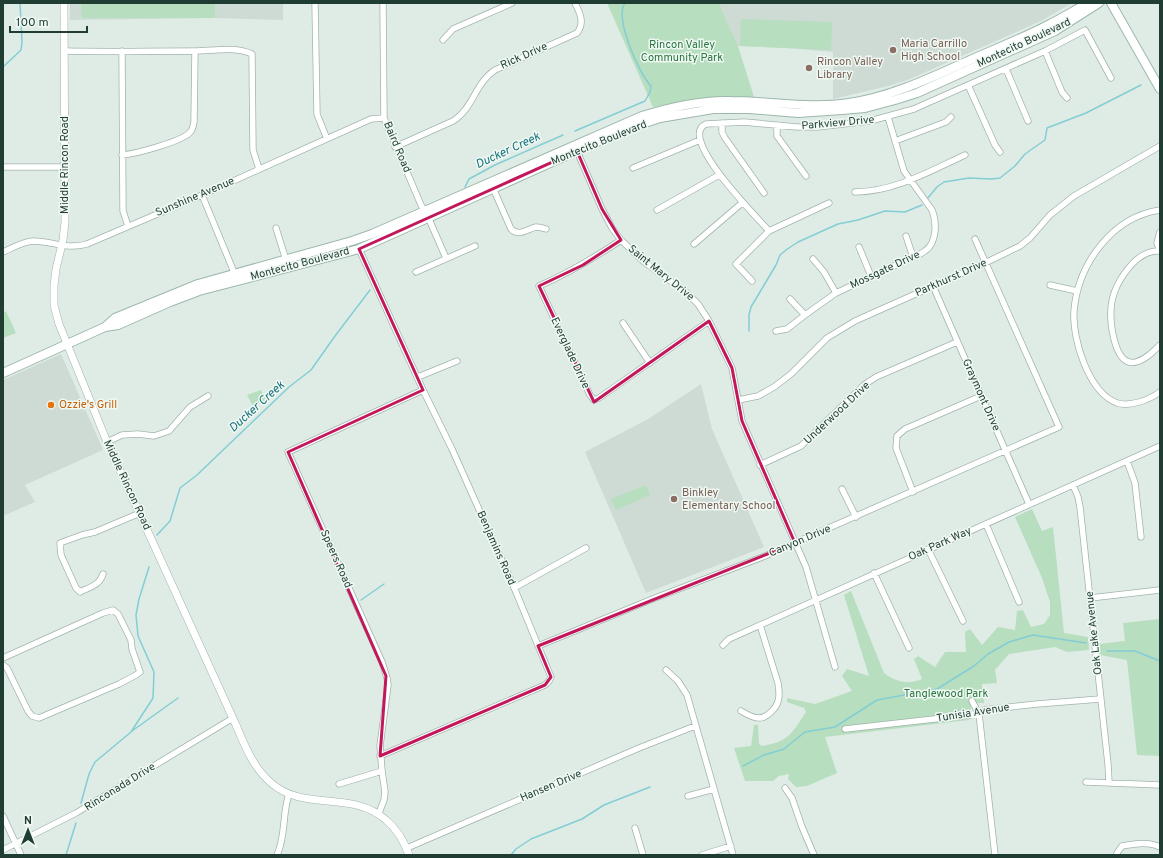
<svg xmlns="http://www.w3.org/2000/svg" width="1163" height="858" viewBox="0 0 1163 858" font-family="Overpass,sans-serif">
<rect width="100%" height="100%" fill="#dfece5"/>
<path fill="#cddbd4" d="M70,3H283V20L215,18L70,20Z
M719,3H1072L1041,21L910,79L892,85L833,99V52L787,48L738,46Z
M61,354L103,450L25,485L35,502L3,516V380Z
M701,384L712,429L764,547L646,593L585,452L648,419Z"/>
<path fill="#b7debf" d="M81,3H215V18H82Z
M607,3H719L738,46L754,97L698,99L653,107Z
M741,19L832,22L831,50L740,46Z
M6,311L16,333L3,338V313Z
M261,390L266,400L253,406L247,395Z
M646,485L650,495L616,510L611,499Z
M1032,509L1042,531L1053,527L1064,633L1088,637L1089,650L1067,652L1055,647L1009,654L995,670L997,683L982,684L984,703H977L971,706L969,720L825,737L837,773L807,786L796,787L788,779L789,774L779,776L773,781H745L734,748L751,746L754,725H758L759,744L762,746C790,741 791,734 806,712L804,708L787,702V698L815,704L852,691L842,676L847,669L869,676L844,595L851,591L884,673C896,682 908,685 922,679L914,659L918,656L935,667L945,652H966L965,632L970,629L982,645L998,627L1015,630L1017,611L1023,610L1031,627L1044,624L1050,615V602L1042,578L1015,517Z
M1160,619V756L1137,755L1127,660L1100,655L1099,644L1125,641L1123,623Z"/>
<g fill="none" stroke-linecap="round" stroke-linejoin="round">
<path stroke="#83cdd5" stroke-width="1.5" d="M3,67L21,50L22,42L20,3
M575,131L645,101L650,92L651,86C639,74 614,17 625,3
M465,187L469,179L495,165L563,135
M927,199L937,187L944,182L969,178L991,179L1000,178L1015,166L1025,154L1045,140L1047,128L1086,113L1141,85
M749,331V315L751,307L776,265L780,255L786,250L798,242L838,224L858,220L885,211L905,212L922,205
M157,535L170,521L180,488L197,475L289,387L311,370L335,336L370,290
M361,600L384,584
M1107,651H1135L1160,661
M132,731L178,698
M743,766L764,755L784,749L805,732L835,727L877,700L937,689L974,666L988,654L1009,642L1033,635L1086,643
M81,803L89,774L95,762L131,732L153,698L154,672L138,636L136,615L139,599L149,567
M66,855L76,823
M511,855L516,849L531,839L582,819L604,805L650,787"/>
<defs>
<path id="minor" d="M315,3L317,114L327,139
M383,3L384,118L421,205L428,217L446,258
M443,40L453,29L512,3
M65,51C108,52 151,51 194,51C213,51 234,46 252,54L253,150L259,169
M122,51L123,211L128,226
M1045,51L1062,92L1067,98
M1006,69L1028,121
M968,85L995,145L1000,152
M722,123V132L725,138L764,193
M777,125V136L806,176
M895,141L946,122L951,117
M395,147L453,121C473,109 475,83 495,70L577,33C585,23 580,13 575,3
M577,151L602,209L612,228L621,240L643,261L687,293L698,304L709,321L732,368L742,421L806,567L835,667
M122,155C135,154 185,141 191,131C193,129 193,125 194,122L195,51
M3,167H65
M633,168L700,140
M493,188L511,229C519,237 527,229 536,227C539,227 543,228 546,229
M855,192C894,192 930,171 965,155
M202,195L236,277
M657,210L719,175
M1160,210C1112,217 1078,264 1074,311C1072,338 1088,392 1117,403C1130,407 1149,400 1160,392
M276,228L286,260
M769,231C758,218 676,137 706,124L744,122L797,127H818L870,121L914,109L925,104L1045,51L1085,30L1111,78
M906,236L913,257
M621,240C594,258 569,273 539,286L590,395L594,400L599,398L709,321
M694,244L742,203
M859,247L871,276
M359,249L423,390L452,449L516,592L551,677L549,681L545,685L380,756
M1160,251C1149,250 1140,256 1133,263C1121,276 1112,291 1111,309C1110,322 1114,358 1129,362C1140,365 1153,352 1160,345
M1160,251L1157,243L1160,232
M3,252C12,248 22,242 33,241C53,241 66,250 87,244L202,195L371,119L384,118
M813,259L824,272L836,293
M416,272L475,246
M752,281L736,264L769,231L829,203
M1050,285L1077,291
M933,286L1029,504
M790,299L805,315
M623,323L650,363
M776,331L787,329L805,315L836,293L913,257C917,256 921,254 925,251C937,243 937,222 932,210L904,171L888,117
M418,377L457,361
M738,400L758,396L774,387L791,374L827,338L855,321L985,263L1020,246L1030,238L1050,215L1074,196L1160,146
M107,442L122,435L138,434L154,436L169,431L190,407L208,396
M1127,461L1135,483L1141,537
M760,465L801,446L864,385L876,377L957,342
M1073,485L1078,497L1080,507L1108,764L1109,783
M842,489L856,517
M913,492L896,448L897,436L905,429L981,396
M986,524L1019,602
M928,549L963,621
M874,573L909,648
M103,574C100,585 90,587 80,592L76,588L61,555L60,543L82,535L95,532L140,513
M514,588L586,548
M1090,598L1160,590
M723,645L729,639L1160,446
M538,646L655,598L765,556L1059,427L975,239
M3,658L103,613L113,610L118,614L131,640L132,649L140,672L136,675L119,684L39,718L32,716L28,711L7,668L3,665
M666,670L678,681L687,695L733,855
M972,701L979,714L995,855
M741,711C746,714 754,718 759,718C764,718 768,715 771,712C780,704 780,695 778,683L760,625
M845,729L979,714L985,710L992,709L1037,704L1100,699
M1086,782L1160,785
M339,784L382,771
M785,788L792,798L802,827L814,855
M688,796L714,789
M379,813L384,800L385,792L382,771L380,746L388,685L387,678L382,662L288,452L423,390
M3,816L21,855
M635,828L643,855
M407,848L639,748L695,726
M3,850L76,813L233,718
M277,855C286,836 282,814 289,794
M702,855L731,846
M1117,855V853L1122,846C1134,844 1148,841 1160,847"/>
<path id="tertiary" d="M64,3L65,222L63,240L56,269L54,286V305L59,324L107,442L236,725C245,746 253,767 270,782C304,813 351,789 386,820C397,829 404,841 409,855"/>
<path id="secondary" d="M1111,3L1160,89
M105,327L115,318L198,284L352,241L372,234L642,116C671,107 701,100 731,101C771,101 809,109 849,103C891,97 930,78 968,61C995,49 1023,38 1048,25C1062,18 1075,10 1088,3
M3,373L105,327L118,325L170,302L199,291L359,249L570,154L624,130L660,118L713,109H749L798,113L842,110L865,108L895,100L917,93L1055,31L1099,3"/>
</defs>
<use href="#minor" stroke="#a2b4ac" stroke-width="7"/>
<use href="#tertiary" stroke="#a2b4ac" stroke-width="8"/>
<use href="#secondary" stroke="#9db8ad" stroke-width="10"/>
<use href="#minor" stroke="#fff" stroke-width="5.5"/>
<use href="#tertiary" stroke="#fff" stroke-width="7"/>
<use href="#secondary" stroke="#fff" stroke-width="8"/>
</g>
<path fill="none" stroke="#c2185b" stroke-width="3" stroke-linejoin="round" d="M577,151L602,209L621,240L583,265L539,286L594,402L709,321L732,368L742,421L795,543L538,646L551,677L545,685L380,756L386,676L288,452L423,390L359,249Z"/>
<g fill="#8d6e63" stroke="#f0f8f3" stroke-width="1.5">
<circle cx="893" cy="50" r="4"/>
<circle cx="809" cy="68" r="4"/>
<circle cx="674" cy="499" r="4"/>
</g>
<circle fill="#e8710a" stroke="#f0f8f3" stroke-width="1.5" cx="51" cy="405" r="4"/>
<g text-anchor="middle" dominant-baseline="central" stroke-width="3" stroke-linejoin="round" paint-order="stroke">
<g font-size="11" fill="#1f3d33" stroke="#f0f8f3">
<text transform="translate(1024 43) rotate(-25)">Montecito Boulevard</text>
<text transform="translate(524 56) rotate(-24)">Rick Drive</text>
<text transform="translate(838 123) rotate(-5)">Parkview Drive</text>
<text transform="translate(599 143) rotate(-22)">Montecito Boulevard</text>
<text transform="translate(397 147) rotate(67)">Baird Road</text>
<text transform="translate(65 165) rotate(-90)">Middle Rincon Road</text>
<text transform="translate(195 197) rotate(-23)">Sunshine Avenue</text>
<text transform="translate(300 264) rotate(-15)">Montecito Boulevard</text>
<text transform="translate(885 270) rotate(-25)">Mossgate Drive</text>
<text transform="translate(661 273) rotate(39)">Saint Mary Drive</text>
<text transform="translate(951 278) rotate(-24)">Parkhurst Drive</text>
<text transform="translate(570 353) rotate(65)">Everglade Drive</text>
<text transform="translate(981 395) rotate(66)">Graymont Drive</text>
<text transform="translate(837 413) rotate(-43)">Underwood Drive</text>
<text transform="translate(127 485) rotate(65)">Middle Rincon Road</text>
<text transform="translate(800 541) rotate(-23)">Canyon Drive</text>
<text transform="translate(940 544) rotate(-24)">Oak Park Way</text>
<text transform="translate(496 548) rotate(66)">Benjamins Road</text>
<text transform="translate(336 559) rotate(66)">Speers Road</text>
<text transform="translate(1094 633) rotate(-96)">Oak Lake Avenue</text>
<text transform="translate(973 713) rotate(-9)">Tunisia Avenue</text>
<text transform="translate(551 786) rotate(-23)">Hansen Drive</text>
<text transform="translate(120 787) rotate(-32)">Rinconada Drive</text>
</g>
<g font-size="11" fill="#785e54" stroke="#f0f8f3" text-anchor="start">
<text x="901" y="44">Maria Carrillo<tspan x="901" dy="13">High School</tspan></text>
<text x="817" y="62">Rincon Valley<tspan x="817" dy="13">Library</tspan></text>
<text x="682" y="493">Binkley<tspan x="682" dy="13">Elementary School</tspan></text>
</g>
<g font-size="11" fill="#277640" stroke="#f0f8f3">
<text x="682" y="45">Rincon Valley<tspan x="682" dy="13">Community Park</tspan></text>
<text x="946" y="694">Tanglewood Park</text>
</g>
<g font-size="11" fill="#c56008" stroke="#f0f8f3" text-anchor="start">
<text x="59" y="405">Ozzie's Grill</text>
</g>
<g font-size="12" font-style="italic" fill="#16727c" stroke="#f0f8f3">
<text transform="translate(508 151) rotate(-25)">Ducker Creek</text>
<text transform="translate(257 407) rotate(-42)">Ducker Creek</text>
</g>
</g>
<rect width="1163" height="858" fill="none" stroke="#1f3d33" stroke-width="8"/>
<g transform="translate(28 830)" stroke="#f0f8f3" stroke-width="3" paint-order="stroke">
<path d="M0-3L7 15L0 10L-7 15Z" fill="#1f3d33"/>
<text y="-6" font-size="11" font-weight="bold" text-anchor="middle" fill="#1f3d33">N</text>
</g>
<path d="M10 26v6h77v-6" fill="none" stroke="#1f3d33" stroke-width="2"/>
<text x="16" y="26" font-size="12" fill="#1f3d33" stroke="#f0f8f3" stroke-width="3" paint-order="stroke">100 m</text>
</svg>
